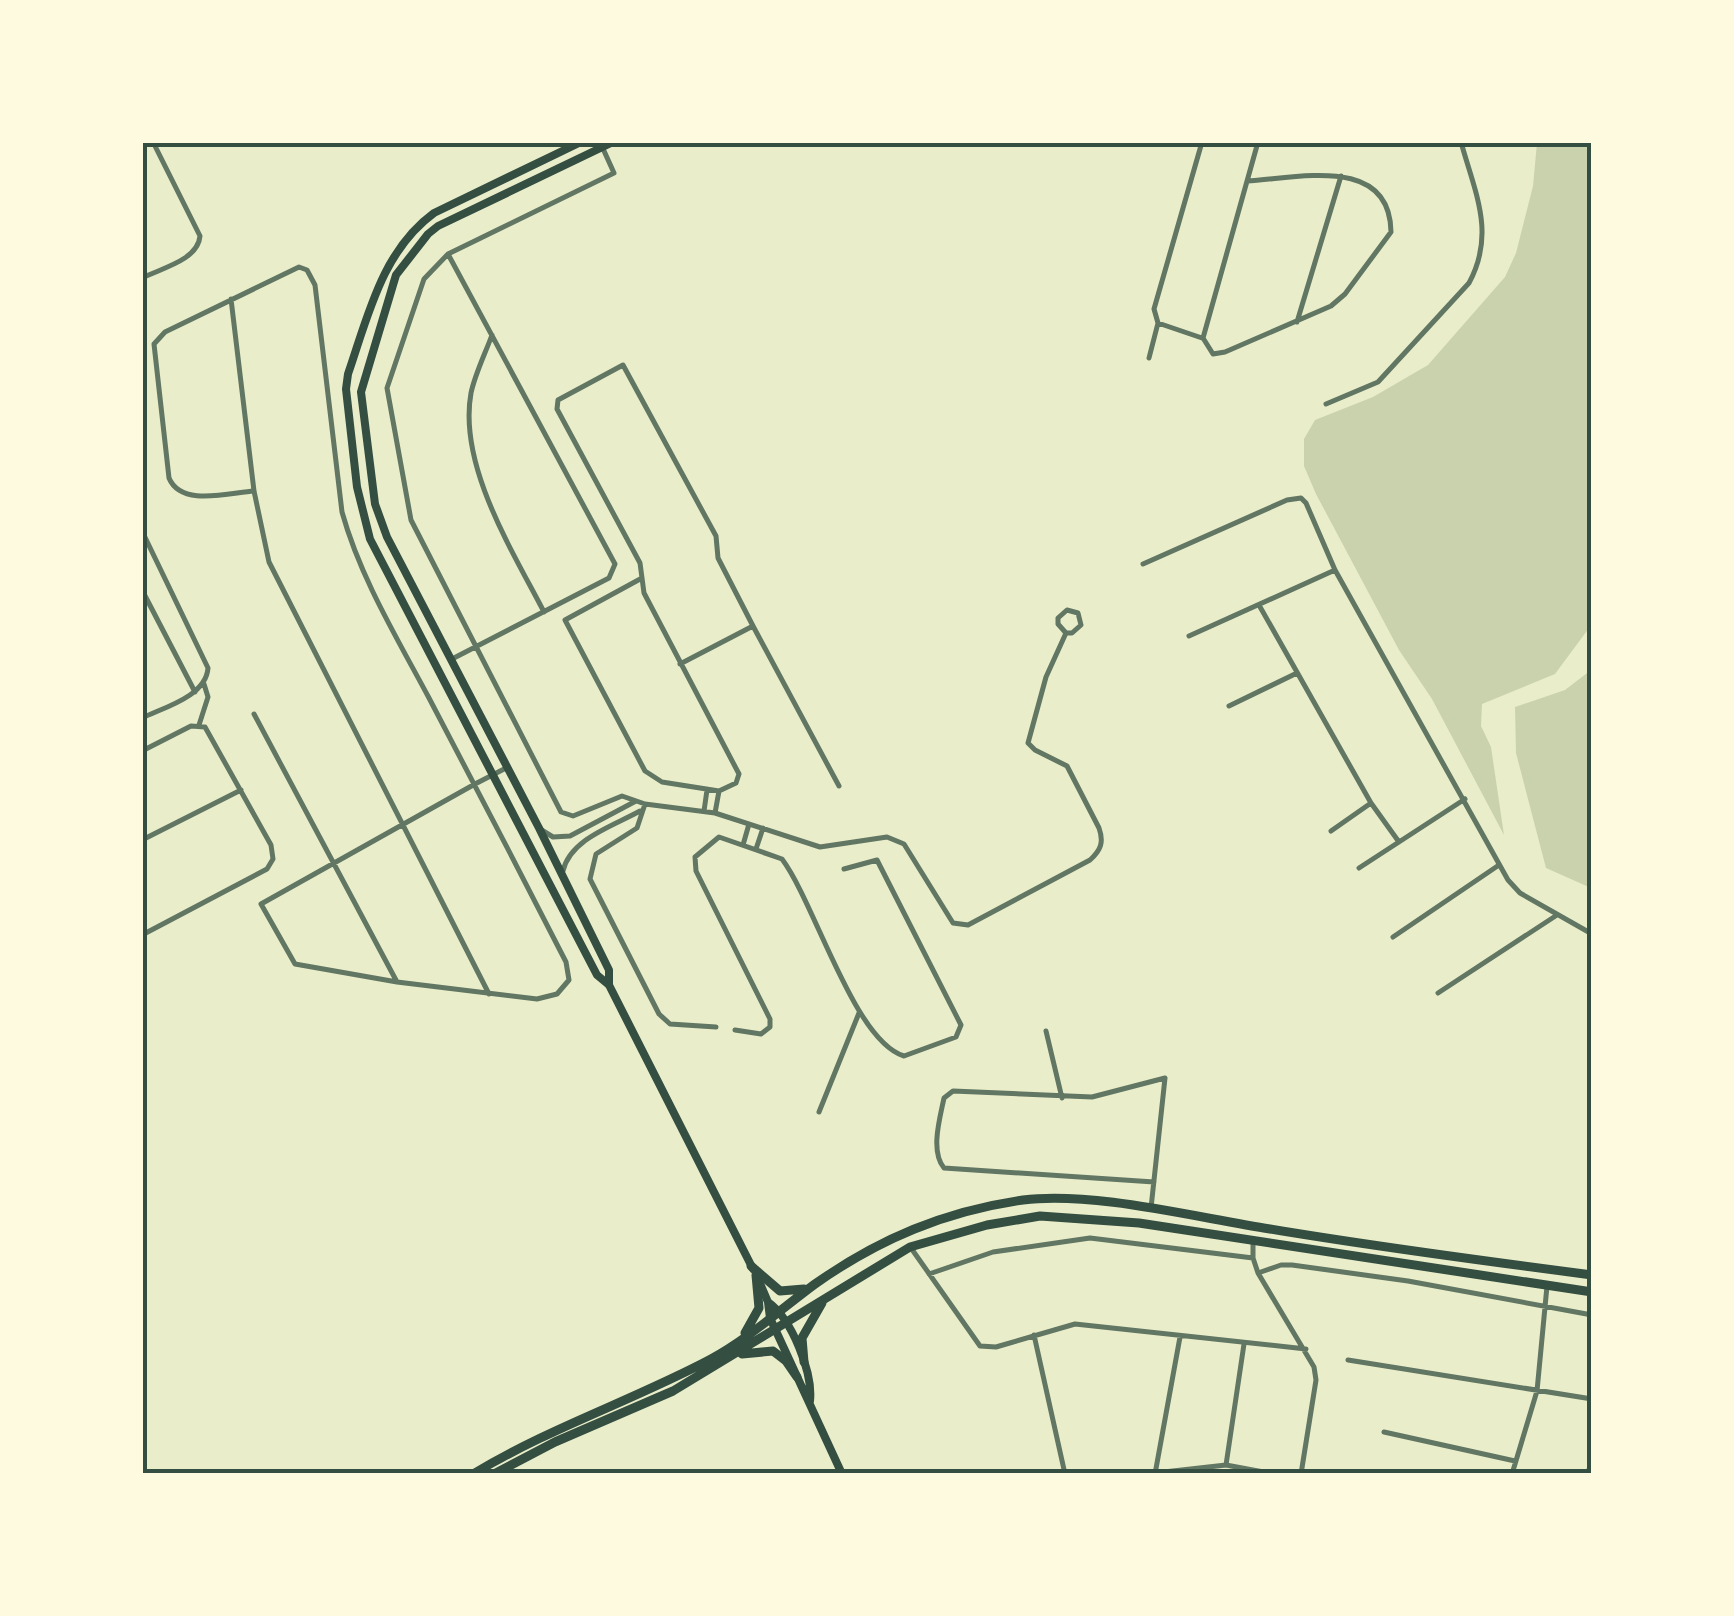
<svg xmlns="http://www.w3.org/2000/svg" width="1734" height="1616" viewBox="0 0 1734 1616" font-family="Jost,sans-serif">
<rect width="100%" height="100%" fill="#e9edc9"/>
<path fill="#cad2ad" d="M1537,143H1591L1592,624L1555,674L1482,704L1481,726L1491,747L1504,835L1432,699L1399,650L1316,494L1304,466V439L1315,420L1373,397L1428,365L1505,277L1516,253L1533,186Z
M1591,670V888L1546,868L1516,753L1515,707L1565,690Z"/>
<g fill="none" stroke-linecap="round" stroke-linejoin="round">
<path stroke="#617663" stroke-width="5" d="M600,142L614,173L448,254L424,279L387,388L411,520L561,812L573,816L622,796L645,804L715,813L820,847L887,837L904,844L953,923L968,925L1090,860C1101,850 1104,842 1099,828L1067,766L1035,750L1028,743L1046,677L1066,633H1072L1081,625L1078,613L1067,610L1058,618V624L1066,633
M1247,181C1299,178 1390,155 1391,232L1345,294L1331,306L1225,352L1213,354L1203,338L1258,142
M448,254L615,564L609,578L452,659
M142,278C162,268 198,260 200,236L153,142
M231,299L254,491L269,562L489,994
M1297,322L1341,176
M1158,323L1202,338
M492,335C485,354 475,374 471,393C458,465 512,550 544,612
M1149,358L1158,323L1154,309L1202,142
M1326,404L1378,382L1469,283C1496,233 1475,193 1461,142
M254,491C228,493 181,507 169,478L154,344L165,332L299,267L307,270L315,285L342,512C360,577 397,638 429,698C475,785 521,874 566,962L569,980L557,994L537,999L397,982L295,964L261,904L475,784L508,767
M142,531L208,668C206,696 165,707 142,718
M1143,564L1287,500L1301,498L1306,503L1335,570L1508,880L1520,893L1592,934
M642,578L565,620L645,771L662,782L719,791L736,783L739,774L644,593L640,563L557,409L558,400L623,365L716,536L718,558L753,626
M142,590L195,692
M1259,605L1371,803L1399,842
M1189,636L1335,570
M680,664L753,626L839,786
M1229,706L1297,673
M254,714L397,982
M199,725L208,697L204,684
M142,751L191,726L205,727L271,845L273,859L267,869L142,935
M645,804L637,828L596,854L590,879L659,1014L670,1024L716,1027
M704,811L707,790
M715,813L719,791
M540,829L553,837L570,836L636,801
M1331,831L1371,803
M142,840L241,790
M743,845L749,824
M756,849L763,828
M1359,868L1465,799
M563,871C570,839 613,826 640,811
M1393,937L1499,865
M1438,993L1557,915
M735,1030L761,1034L770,1027V1019L696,871L695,857L719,837L782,859C815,903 854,1041 904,1056L956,1037L961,1025L877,860L844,869
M1046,1031L1062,1098
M819,1112L859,1013
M1154,1182L944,1168C930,1151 940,1118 944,1098L953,1091L1092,1097L1165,1078
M1151,1208L1165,1078
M1253,1241V1258L1258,1273L1314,1367L1316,1380L1301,1474
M911,1248L980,1346L996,1347L1075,1324L1306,1349
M1258,1273L1281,1265H1292L1408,1281L1592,1315
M929,1274L993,1252L1090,1238L1253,1258
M1034,1335L1065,1474
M1348,1360L1592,1399
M1384,1432L1515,1461
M1226,1465L1244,1344
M1155,1473L1226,1465L1274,1474
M1155,1474L1180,1337
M1512,1474L1537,1391L1547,1286
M1588,1474L1592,1457"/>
<path stroke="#344e41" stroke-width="8" d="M581,142L434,213C382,251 368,316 348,374L346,389L357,487L370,539L597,975L609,985L753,1269
M609,985V970L539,828L387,537L375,504L361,392L396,275L428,234L438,226L613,142
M759,1281L768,1302L770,1318L842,1474
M768,1302C792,1319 813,1373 810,1401"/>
<path stroke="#344e41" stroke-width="9" d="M751,1266L780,1291L804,1289
M745,1333L759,1308L756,1275
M742,1354L773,1351L786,1361L797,1377
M804,1362L802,1338L822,1303
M473,1474C549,1428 634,1400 711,1359C748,1339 781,1309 815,1284C879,1239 945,1211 1023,1200C1094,1191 1198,1218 1270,1229C1377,1247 1484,1261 1592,1275
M494,1474L555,1442L673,1391L910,1247L987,1225L1040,1216L1139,1223L1592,1292"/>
</g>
<rect width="1734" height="1616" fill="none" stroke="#fefae0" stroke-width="290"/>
<rect x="145" y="145" width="1444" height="1326" fill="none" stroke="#344e41" stroke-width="4"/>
</svg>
